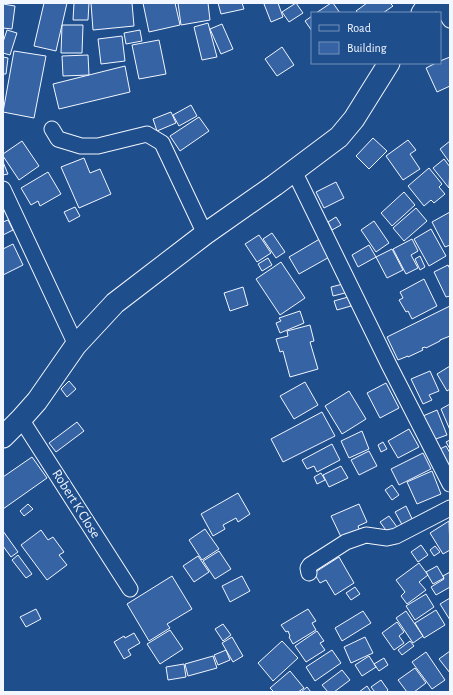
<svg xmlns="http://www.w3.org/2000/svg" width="453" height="695" viewBox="0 0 453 695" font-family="'Alegreya Sans',sans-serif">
<rect width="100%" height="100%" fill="#1f4e8c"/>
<path fill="#3563a3" stroke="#f2f6ff" d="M44,3H67L56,51L34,46Z
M74,3H89L88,20H73Z
M91,3H132L134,26L93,30Z
M143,3H175L180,25L149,32Z
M178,3H208L210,20L181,25Z
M218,3H242L244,9L221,14Z
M267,3H278L283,17L271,22L264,4Z
M296,3L303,13L289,22L282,12Z
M331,3H333L340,13H316Z
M367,3H390L393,6L383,13H358L356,11Z
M3,4L15,6L12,29L3,28Z
M312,16V31L305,21Z
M208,23L217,57L202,60L194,27Z
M222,24L233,49L221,54L210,29Z
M62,25H83L82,53H61Z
M7,30L17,33L10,55L3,53V42Z
M140,30L142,41L126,44L124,33Z
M122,36L125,61L101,64L98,39Z
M159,40L166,74L139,79L132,45Z
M282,47L294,65L277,76L265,59Z
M14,51L46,56L34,118L3,112Z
M88,55L89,75L63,76L62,56Z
M3,57L8,58L6,74H3Z
M450,57V86L437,92L426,68L436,63H440V61Z
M125,66L130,92L59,109L53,84Z
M191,105L197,116L179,126L173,115Z
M171,112L176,123L157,131L153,119Z
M199,117L209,131L180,151L170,136Z
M373,138L387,151L369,169L356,156Z
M408,140L416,150L410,154L420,169L403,180L386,156Z
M22,141L39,166L19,180L3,156V154Z
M450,141V163L440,149Z
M84,158L90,173L100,169L111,194L79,208L61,167Z
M444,159L450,167L449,188L433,168Z
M3,162L8,174L3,175Z
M429,168L442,184L439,187L445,194L434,203L431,200L424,206L408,186Z
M48,172L61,194L40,206L38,201L31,205L21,188Z
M336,182L344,198L324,208L316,192Z
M404,192L415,205L392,226L381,213Z
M75,207L80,216L69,222L64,212Z
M416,208L427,221L404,241L393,228Z
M450,212V245L445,247L432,222Z
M336,217L341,225L332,230L328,222Z
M8,220L13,230L3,235V222Z
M374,221L389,243L376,252L361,230Z
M431,229L446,256L429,266L414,239Z
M272,233L285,252L276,258L263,239Z
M259,235L271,253L257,262L245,244Z
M323,237L333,255L299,274L289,257Z
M412,239L418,251L411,255L418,268L406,274L393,249Z
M13,244L23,265L3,275V249Z
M369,245L376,257L358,267L352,255Z
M392,249L403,270L387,278L376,257Z
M420,256L425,267L420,270L415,259Z
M268,258L272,265L262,271L258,264Z
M281,262L305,298L280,315L256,279Z
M448,265L450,269V296L446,297L434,272Z
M424,279L437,306L412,319L408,311L406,312L399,300L403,298L400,292Z
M343,284L345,293L333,296L331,287Z
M243,287L248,305L230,311L224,293Z
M348,297L351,306L337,310L334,301Z
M450,306V336L440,340V341L426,348L425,347L422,348L423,350L408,357V356L398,360L387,337Z
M300,311L304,323L280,333L276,323L281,321L279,318Z
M310,325L314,341L310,342L318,369L290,377L283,351L280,352L276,339L288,336L287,331Z
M450,366V389L447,391L437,374Z
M430,371L439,391L429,395L432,400L423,404L411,379Z
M69,381L76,389L67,397L61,389Z
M305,382L318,405L294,419L280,396Z
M386,383L399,408L380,418L367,393Z
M349,391L366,419L342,434L325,406Z
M450,404V430L441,409Z
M437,410L447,435L433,440L423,416Z
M322,412L335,436L283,462L271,439Z
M77,422L84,431L56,452L49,443Z
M409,429L419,447L398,458L388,441Z
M362,431L369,449L349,458L341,441Z
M450,440V449L446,442Z
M383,442L387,449L381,452L378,445Z
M332,444L340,460L317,472L314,466L307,469L302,460Z
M446,446L450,453V473L434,452Z
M369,451L377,466L359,475L351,460Z
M423,453L431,469L399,485L391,469Z
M32,457L47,478L3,509V477Z
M341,466L348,478L329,487L323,475Z
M432,471L441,494L417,504L407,482Z
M321,473L325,480L317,484L314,477Z
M392,485L399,495L392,500L385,490Z
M238,493L250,514L238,522L236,518L223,525L225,529L213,536L201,514Z
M28,504L33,509L24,516L20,511Z
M359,504L367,522L358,526L360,532L341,537L331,516Z
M406,506L415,525L405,530L395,512Z
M389,516L397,527L388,533L380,522Z
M449,521L450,550L443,554L430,533Z
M205,529L219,549L202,560L189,540Z
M41,530L48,540L53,537L64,552L59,555L67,565L47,580L21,545Z
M3,531L18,552L11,557L3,546Z
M421,545L428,555L418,562L411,552Z
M435,546L440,552L434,556L430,550Z
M219,551L231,569L215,579L203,561Z
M18,555L32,574L26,578L12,560Z
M198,556L209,572L194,582L183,566Z
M339,557L354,583L335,595L326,580L320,583L314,573Z
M419,563L428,575L419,582L426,590L407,604L401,596L405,592L396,580Z
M437,566L444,578L433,584L426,572Z
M450,572V587L436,595L431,587L444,579L443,576Z
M172,576L192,609L167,624L170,628L149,641L127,604Z
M242,576L250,591L230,602L222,586Z
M355,587L360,594L351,600L346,593Z
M426,594L434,607L415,620L406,606Z
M450,598V620L440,604Z
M36,609L41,619L26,627L20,617Z
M308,609L316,621L312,623L316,630L293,644L289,637L290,636L288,631L286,632L281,625Z
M436,610L445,625L424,638L415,623Z
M363,611L371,623L342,641L335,628Z
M406,611L423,636L413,643L396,618Z
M397,622L404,632L399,636L404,643L394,650L382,633Z
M223,624L231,635L223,641L215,629Z
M170,630L183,649L160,664L147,644Z
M317,631L324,641L320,643L325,650L306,662L295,646Z
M134,633L140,643L128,650L131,655L124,659L114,642L124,636L125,638Z
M232,637L243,656L233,662L222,643Z
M365,637L373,653L351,663L344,647Z
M282,641L298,658L273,681L258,663Z
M410,641L414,646L402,655L398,650Z
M226,650L230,660L218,665L214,655Z
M332,650L341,663L315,681L306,667Z
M450,651V673L439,659Z
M426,652L445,680L432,689L412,662Z
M213,656L217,668L188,676L185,664Z
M369,656L376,667L362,676L355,665Z
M384,658L388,665L379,671L374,664Z
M184,664L186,677L168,680L166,667Z
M415,668L426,683L414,692H407L398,680Z
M342,670L350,680L334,692H328L322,685Z
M290,671L304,688L298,692H274L270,688Z
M381,680L388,690L386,692H375L371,687Z
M367,686L371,692H359Z
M307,687L311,692H301Z"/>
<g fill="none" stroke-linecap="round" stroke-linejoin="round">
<defs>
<path id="street" d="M440,3L450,20
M52,129L58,139L81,146H98L147,134L162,143L205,234
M294,171L389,365L450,484
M3,189L76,345
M21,419L130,589
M309,573L308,568L310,565L346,542L366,535L387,538L396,536L450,508"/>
<path id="secondary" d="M422,13L429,3
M3,437L21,419L37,401L76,345L115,303L205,234L275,185L339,137L354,119L389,63"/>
</defs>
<use href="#street" stroke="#f2f6ff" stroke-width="17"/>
<use href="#secondary" stroke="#f2f6ff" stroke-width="23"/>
<use href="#street" stroke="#1f4e8c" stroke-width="15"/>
<use href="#secondary" stroke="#1f4e8c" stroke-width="21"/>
</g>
<g text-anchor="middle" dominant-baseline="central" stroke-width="3" stroke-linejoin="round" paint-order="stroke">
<g font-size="14" fill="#f2f6ff" stroke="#1f4e8c">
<text transform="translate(76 504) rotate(58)">Robert K Close</text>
</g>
</g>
<rect width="453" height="695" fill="none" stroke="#f2f6ff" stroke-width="8"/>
<rect x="311" y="12" width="130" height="52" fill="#1f4e8c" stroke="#7391ba"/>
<rect x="319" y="25" width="20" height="6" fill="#1f4e8c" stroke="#7391ba"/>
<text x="347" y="32" font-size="12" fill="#f2f6ff">Road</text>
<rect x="319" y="42" width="20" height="12" fill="#3563a3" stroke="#7391ba"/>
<text x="347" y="52" font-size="12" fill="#f2f6ff">Building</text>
</svg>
